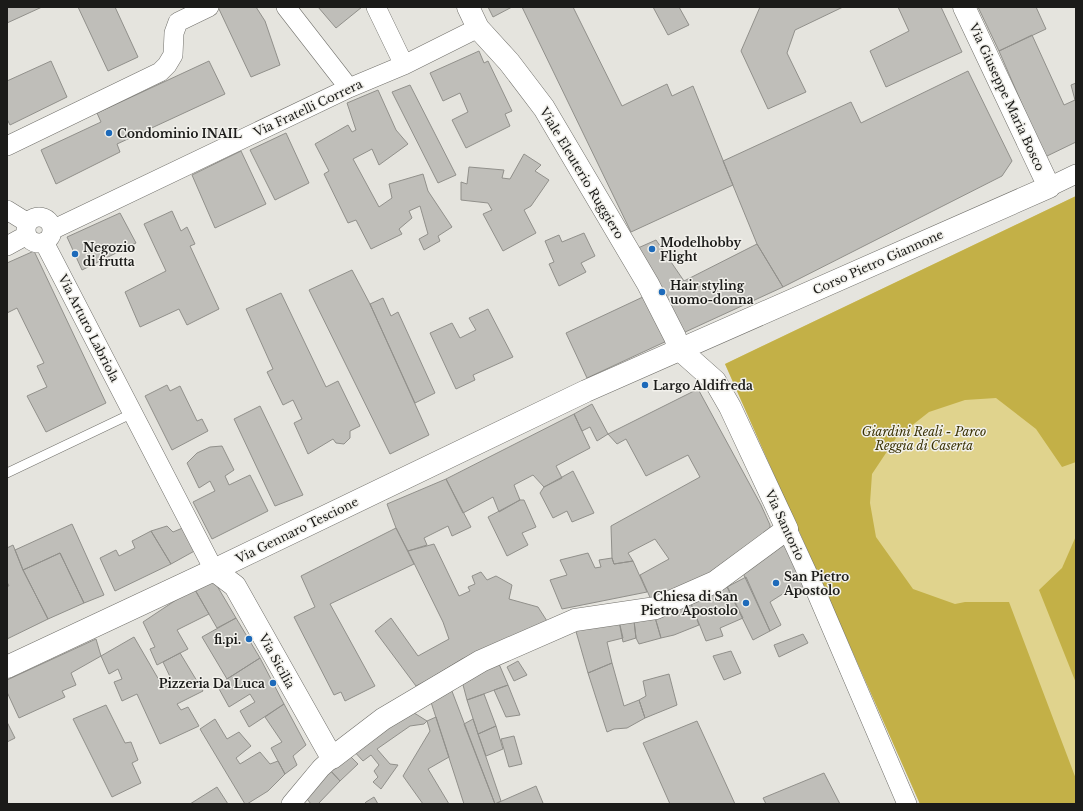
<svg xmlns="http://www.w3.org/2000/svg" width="1083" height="811" viewBox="0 0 1083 811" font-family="'Libre Baskerville',serif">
<rect width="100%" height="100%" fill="#e5e4de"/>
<path fill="#e0d38d" d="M1076,196V804H920L725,364Z"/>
<path fill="#c3b047" d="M1076,196V462L1062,467L1036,429L996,398L965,400L929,412L896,438L872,474L870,503L876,537L913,589L955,604L965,602H1009L1076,779V804H920L725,364Z
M1076,536V683L1039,590L1062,568Z"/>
<path fill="#bfbeb9" stroke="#91908b" d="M7,7H42L7,23Z
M78,7H115L138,57L108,71Z
M218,7H256L265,21L280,65L251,77Z
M318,7H362L336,28Z
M488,7H512L493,17Z
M522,7H573L622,106L667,84L672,96L693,86L733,185L631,232Z
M653,7H679L689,25L668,35Z
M760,7H843L795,30L787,53L806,92L768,109L741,51Z
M898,7H941L962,52L886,87L870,51L909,31Z
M978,7H1036L1046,29L999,51Z
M1032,35L1064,105L1075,100L1076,103V142L1045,157L999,51Z
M479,51L484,63L488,61L512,111L505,114L510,126L466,148L452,120L468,112L460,93L443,101L430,73Z
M51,61L67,97L10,125L7,119V81Z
M209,61L225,94L117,144L120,152L56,184L41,150L101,122L97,113Z
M968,71L1012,161L1002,176L783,287L757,244L723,161L851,102L861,123Z
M1076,83V100H1075L1071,85Z
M410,85L456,175L438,183L392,92Z
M378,90L396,130L408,144L379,165L372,149L353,159L379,207L392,198L389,184L423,174L428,191L452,227L438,236L440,241L424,250L419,239L428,234L420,206L409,211L412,218L399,229L402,234L371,249L356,220L348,223L324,174L329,171L315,144L348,125L352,132L356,130L347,103Z
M286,133L309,183L275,200L250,150Z
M241,151L266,204L215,228L192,175Z
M524,154L541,165L535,171L549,180L531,206L524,210L536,233L503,251L483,214L492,210L488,203L461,200V182L467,184L469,167L504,170L502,178L510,179Z
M172,211L181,231L187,227L195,244L190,246L219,309L187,325L179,309L140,327L125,292L166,271L144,224Z
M120,213L136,243L82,270L67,237Z
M584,233L595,256L581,263L586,272L559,286L549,264L554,262L545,241L559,235L562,242Z
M656,240L684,281L757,244L783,287L683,333L638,248Z
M34,251L106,403L46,432L27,396L47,387L37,366L44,363L17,308L7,313V263Z
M352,270L370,304L429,435L390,454L309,290Z
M281,293L326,387L338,381L360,426L350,431V438L344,444L336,443L333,439L308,454L294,423L302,419L293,400L283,405L267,372L273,369L246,309Z
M645,296L669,340L587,378L566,333Z
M383,298L391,316L398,312L435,393L415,403L370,304Z
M488,309L513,357L473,375L475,380L456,389L430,333L452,323L460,338L476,330L469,318Z
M167,385L170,391L180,386L197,421L202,419L208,431L172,450L145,396Z
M698,389L761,505L770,525V536L670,598L653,604L640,575L669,559L655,539L628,553L633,561L614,564L612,558L611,526L700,477L688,455L646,476L626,439L617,444L608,434Z
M592,404L608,434L597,441L590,427L582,431L574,414Z
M260,406L303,495L275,506L234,419Z
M574,414L590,448L556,466L562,478L544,487L533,475L514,485L520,500L499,512L493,497L463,513L446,479Z
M222,446L234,470L225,476L229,485L250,475L268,511L212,539L193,502L215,491L210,481L199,488L187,463L197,453L210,447Z
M573,471L594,513L572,522L567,511L553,518L540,493L544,487Z
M446,479L471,527L452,536L448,526L424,538L427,545L408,551L396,528L387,504Z
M520,500H524L536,527L522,533L528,545L507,556L488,517Z
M72,524L104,595L84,603L60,553L23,570L15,550Z
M167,526L173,532L185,527L198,549L171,564L151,531Z
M396,528L414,564L330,604L375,686L345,701L341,692L334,695L294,617L315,607L301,576Z
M151,531L171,564L115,591L100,558L116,550L119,556L135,548L132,541Z
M434,544L459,596L470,591L468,587L475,584L472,576L481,572L487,580L496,576L512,585L509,599L538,607L547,621L462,659L428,680L416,686L375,631L391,618L418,656L449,639L443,622L408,551Z
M786,544L808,591L797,595L792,588L770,602L781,625L770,631L742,571Z
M13,545L23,570L48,619L7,639V586H9L7,582V548Z
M60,553L84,603L48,619L23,570Z
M588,553L595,568L601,567L599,560L612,558L614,564L633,561L647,592L562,609L550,580L567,575L560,560Z
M746,577L770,631L753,640L727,587Z
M213,579L236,618L217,628L194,588Z
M725,582L743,618L720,628L723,636L706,641L690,601Z
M194,588L209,614L177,630L188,649L157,665L150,649L155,647L143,622Z
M690,601L699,625L674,635L661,638L654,614Z
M654,614L661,638L639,644L636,638L634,621Z
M236,618L260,658L227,679L202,637Z
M619,621H634L636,638L623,642Z
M619,621L623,638L607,642L612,663L588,673L575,628Z
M803,634L808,643L779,657L774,645Z
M134,637L163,687L173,683L163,662L180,653L203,691L177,704L181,710L188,707L199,726L160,744L137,694L122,701L114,682L122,679L118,669L109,674L101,656Z
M96,639L101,656L71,673L76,685L62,691L65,697L19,718L7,692V680Z
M731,651L741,673L724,680L713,656Z
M260,658L284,704L249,727L240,711L255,702L250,694L229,707L218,687L227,679Z
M518,661L527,675L514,681L507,667Z
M612,663L624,706L639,700L645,718L627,728L614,729L607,732L588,673Z
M499,664L508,685L467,700L462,681Z
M669,674L677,705L645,718L639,700L646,696L643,681Z
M508,685L520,715L506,717L494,690Z
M450,686L495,804H464L429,696Z
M484,694L496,726L478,734L467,700Z
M284,704L306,745L293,756L297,765L285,774L271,748L282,742L265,717Z
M106,705L125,743L131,742L138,760L132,763L141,783L112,797L73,719Z
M411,711L427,721L424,724L410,726L377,749L390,764L398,765L381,789L373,782L378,777L374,771L379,765L371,755L363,761L352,749Z
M436,717L449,757L428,769L449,804H423L403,776L430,731L427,721Z
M215,719L227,739L239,732L251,746L236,758L240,764L260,752L270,764L278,761L285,774L268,791L247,804H245L200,729Z
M473,719L501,801L495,804L464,724Z
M697,721L735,804H670L643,743Z
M7,722L15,738L7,742Z
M496,726L503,749L486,756L478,734Z
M514,736L522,764L509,767L501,739Z
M347,753L358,764L340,781L329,769Z
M329,769L340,781L318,804H311L304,795Z
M824,773L840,804H766L763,798Z
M536,786L543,803L541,804H495Z
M217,787L228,804H190Z
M374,797L378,804H364L366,802Z"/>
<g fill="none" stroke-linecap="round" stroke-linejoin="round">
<defs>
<path id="service" d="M7,473L133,413"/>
<path id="minor" d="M286,7L349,88
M376,7L404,65
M7,146L160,72L167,65L173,55L174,33L178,22L209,7
M1049,187L1076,174
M7,210L28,223
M26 230a13 13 0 1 1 26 0a13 13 0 1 1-26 0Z
M52,230L349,88L404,65L478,28
M44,242L214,570
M7,246L27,235
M787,529L817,594L907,804
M291,804L321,768L332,758"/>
<path id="tertiary" d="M214,570L235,586L332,758L383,719L481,661L575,620L656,608L715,582L787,529L730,407L715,381L679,349L675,337L648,284L544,108L509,62L478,28L468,7
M7,667L214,570L586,391L1049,187L964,7"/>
</defs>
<use href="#service" stroke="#71706b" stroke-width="10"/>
<use href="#minor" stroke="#71706b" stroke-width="20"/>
<use href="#tertiary" stroke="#71706b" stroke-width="23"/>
<use href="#service" stroke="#fff" stroke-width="9"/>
<use href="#minor" stroke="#fff" stroke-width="19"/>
<use href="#tertiary" stroke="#fff" stroke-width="22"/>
</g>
<g fill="#1d6aba" stroke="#f2f1ec" stroke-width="1.5">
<circle cx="109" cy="133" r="4"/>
<circle cx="652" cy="249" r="4"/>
<circle cx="75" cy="254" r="4"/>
<circle cx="662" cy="292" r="4"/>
<circle cx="645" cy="385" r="4"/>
<circle cx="776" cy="583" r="4"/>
<circle cx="746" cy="603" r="4"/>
<circle cx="249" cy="639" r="4"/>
<circle cx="273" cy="683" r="4"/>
</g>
<g text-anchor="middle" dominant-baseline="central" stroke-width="3" stroke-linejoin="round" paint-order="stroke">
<g font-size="12" fill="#1b1b19" stroke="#f2f1ec">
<text transform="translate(1007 97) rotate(65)">Via Giuseppe Maria Bosco</text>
<text transform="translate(308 108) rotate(-25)">Via Fratelli Correra</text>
<text transform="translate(582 173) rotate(59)">Viale Eleuterio Ruggiero</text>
<text transform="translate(878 262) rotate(-24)">Corso Pietro Giannone</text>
<text transform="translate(89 328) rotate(63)">Via Arturo Labriola</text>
<text transform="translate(785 525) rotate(65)">Via Santorio</text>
<text transform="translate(297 530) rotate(-26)">Via Gennaro Tescione</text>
<text transform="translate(277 661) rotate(61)">Via Sicilia</text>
</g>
<g font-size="12" font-weight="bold" fill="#1b1b19" stroke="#f2f1ec" text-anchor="start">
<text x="117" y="133">Condominio INAIL</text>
<text x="660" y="242">Modelhobby<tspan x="660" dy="14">Flight</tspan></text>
<text x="83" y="247">Negozio<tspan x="83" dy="14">di frutta</tspan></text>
<text x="670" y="285">Hair styling<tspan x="670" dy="14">uomo-donna</tspan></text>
<text x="653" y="385">Largo Aldifreda</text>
<text x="784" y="576">San Pietro<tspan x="784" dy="14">Apostolo</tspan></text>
<text x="738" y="596" text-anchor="end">Chiesa di San<tspan x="738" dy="14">Pietro Apostolo</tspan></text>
<text x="241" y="639" text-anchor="end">fi.pi.</text>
<text x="265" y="683" text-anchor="end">Pizzeria Da Luca</text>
</g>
<g font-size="12" font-style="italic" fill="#3a3204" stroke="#f2f1ec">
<text x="924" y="431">Giardini Reali - Parco<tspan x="924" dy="14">Reggia di Caserta</tspan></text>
</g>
</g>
<rect width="1083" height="811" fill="none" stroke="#1b1b19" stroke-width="16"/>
</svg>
